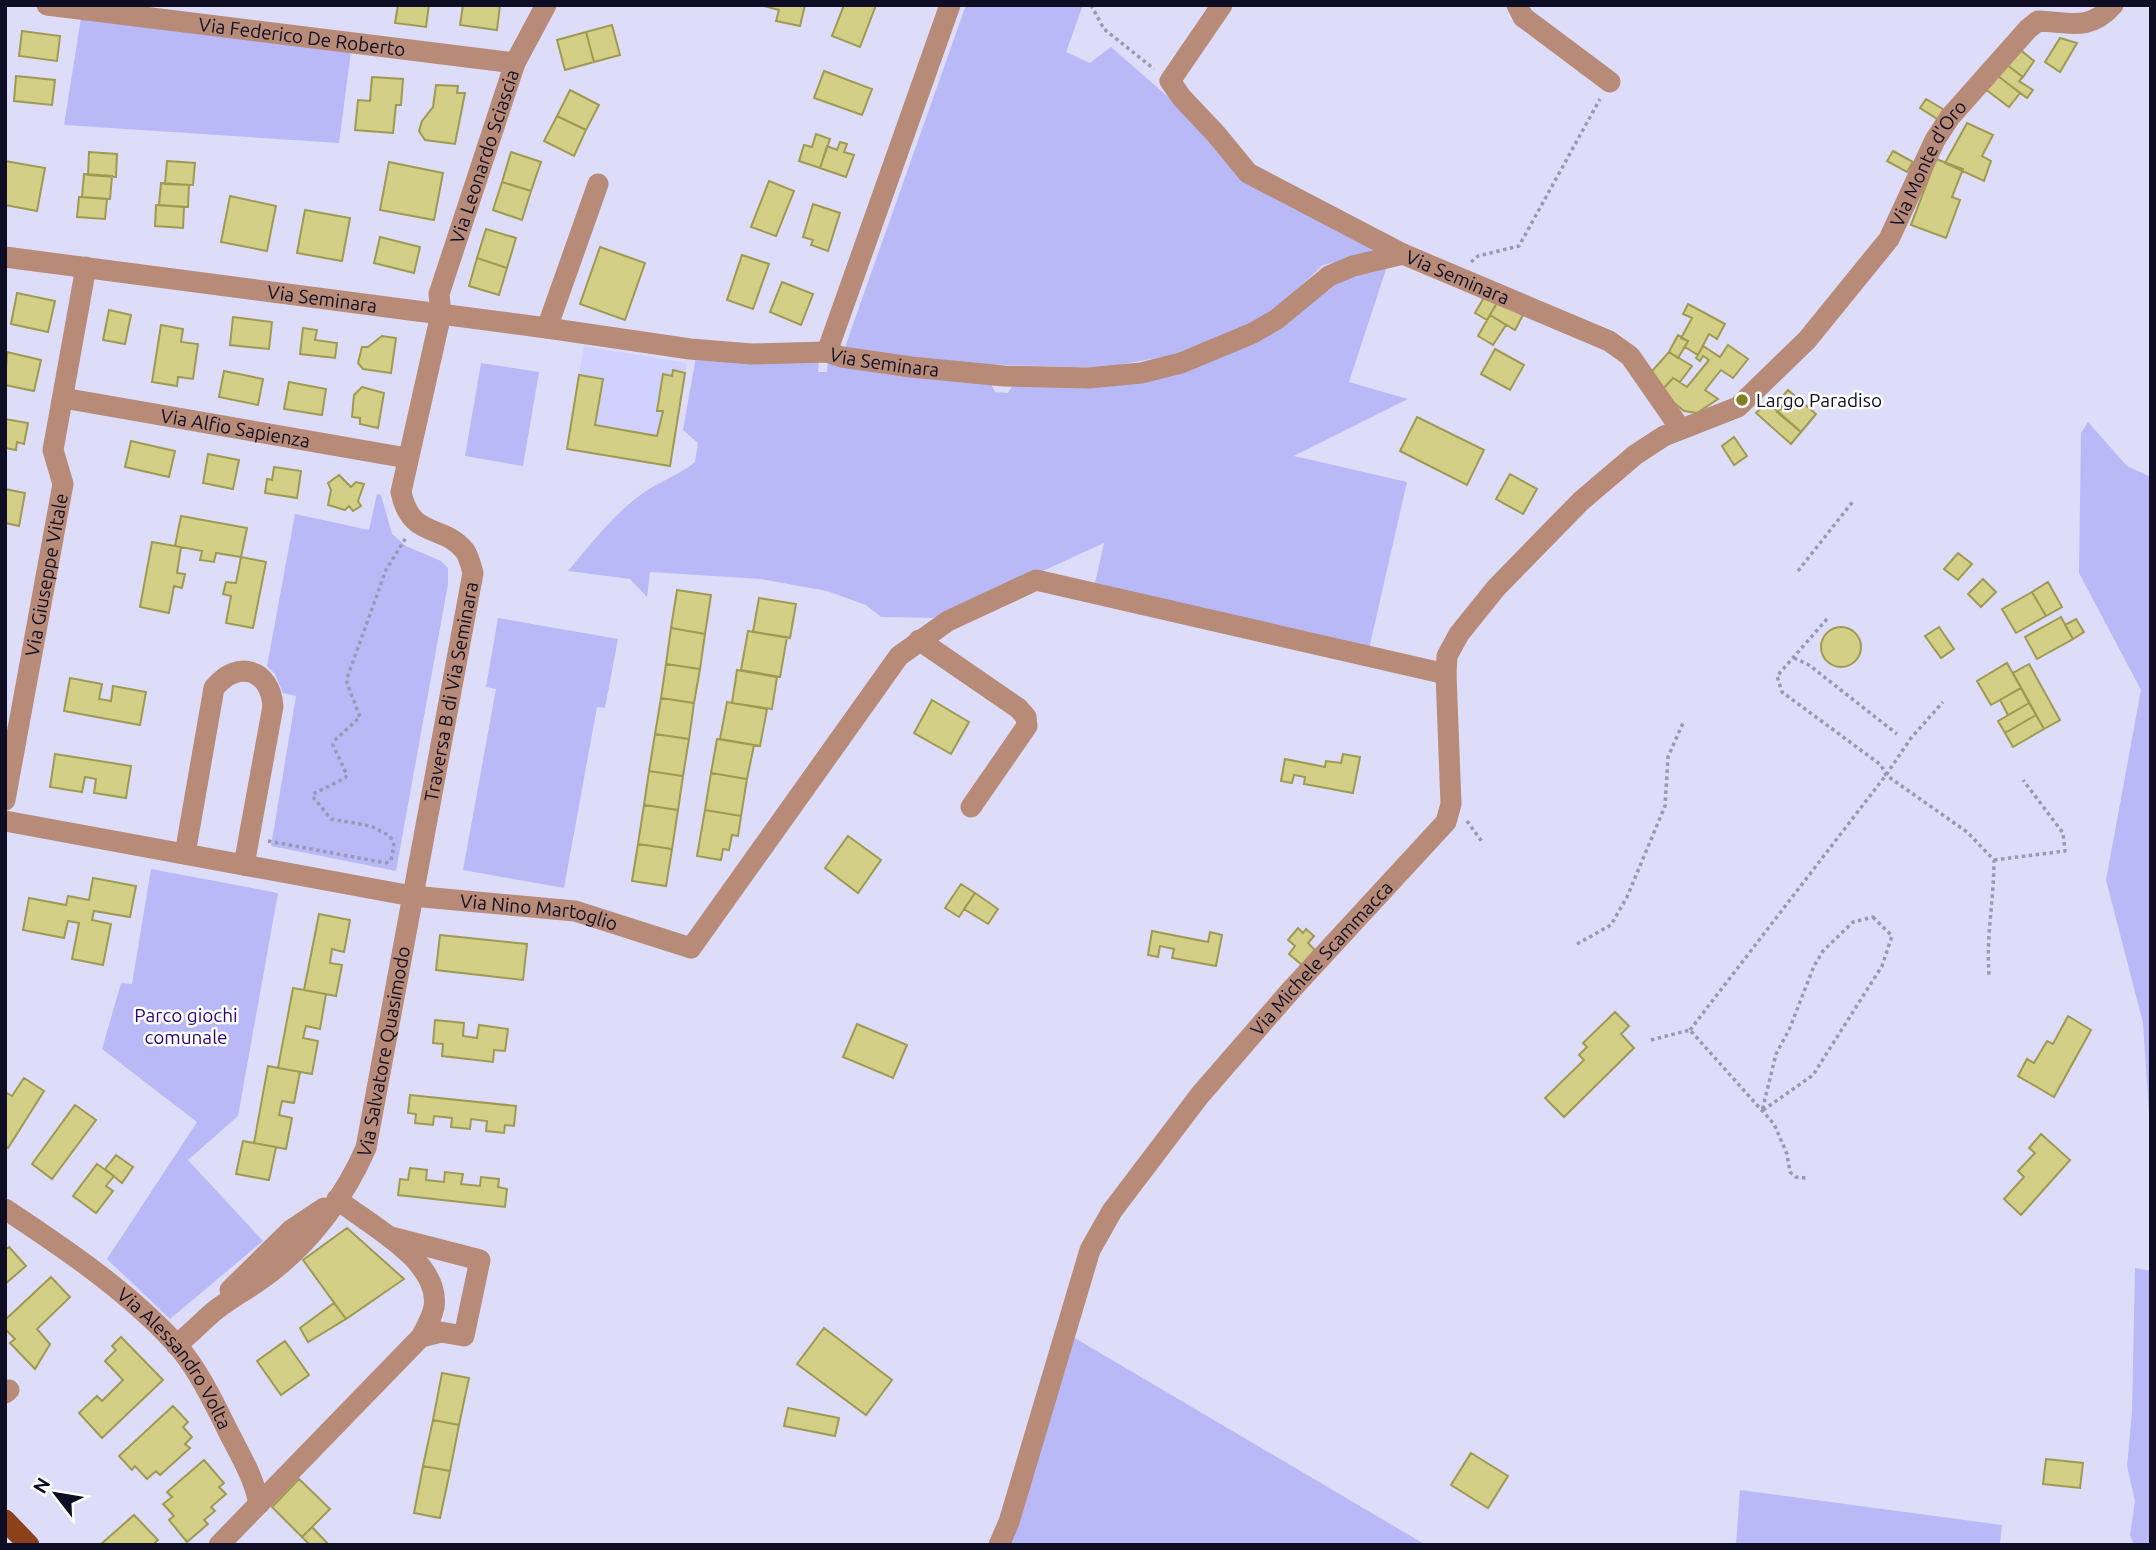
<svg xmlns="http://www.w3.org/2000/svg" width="2156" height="1550" viewBox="0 0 2156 1550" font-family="Ubuntu,sans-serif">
<rect width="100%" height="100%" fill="#ddddf9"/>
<path fill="#d1d1ff" d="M584,346L687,363L670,466L567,449Z"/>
<path fill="#bab9f8" d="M966,5H1083L1066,52L1090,63L1111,47L1174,102L1238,172L1381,252L1323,265L1269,316L1238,332L1168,356L1101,368L946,363L844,350Z
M81,18L351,51L339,143L64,125Z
M1387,266L1349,382L1408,399L1294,456L1407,482L1369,649L1094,588L1104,543L940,618L881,617L866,605L827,591L761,579L650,572L647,597L630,579L568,571C590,545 612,516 639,496C657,482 678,476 695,462L698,443L683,430L696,357L767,364L794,360H819L818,372H827L828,361L989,380L995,392L1008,393L1015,382L1147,378L1332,283Z
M481,363L539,372L523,466L465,456Z
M2088,422L2127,466L2151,477V1142L2143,1023L2106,880L2141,690L2079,573L2081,433Z
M377,494L381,495L392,534L406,546L441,561L448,568V584L396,871L271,846L296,696L283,693L275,674L267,666L295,514L369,530Z
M498,618L618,639L605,708L597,707L564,888L463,870L496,689L486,687Z
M151,869L278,893L238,1116L188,1160L263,1241L170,1319L107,1259L197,1122L102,1049L121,983L132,984Z
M2135,1268L2151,1271V1545H2134L2130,1535L2135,1501L2127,1466L2132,1412Z
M1073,1337L1426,1545H1010Z
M1740,1490L2002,1525L2000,1545H1736Z"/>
<path fill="#d3cf86" stroke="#9f9a52" stroke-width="2" d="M398,5H429L426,27L395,23Z
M463,5H500L497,30L460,25Z
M760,5H805L800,26L776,21L779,10Z
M844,5H876L860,47L832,36Z
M612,25L620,55L594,62L586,32Z
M22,31L60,36L57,61L19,56Z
M586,32L594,62L565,70L557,40Z
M2060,38L2077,43L2060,72L2045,62Z
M2018,48L2034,61L2023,77L2006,64Z
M2006,64L2023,77L2019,81L2033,90L2027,98L1998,76Z
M824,71L872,89L862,115L814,98Z
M16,76L55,80L52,105L14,101Z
M1998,76L2020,93L2009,107L1985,89Z
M372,77L403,79L401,105H396L393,133L355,130L358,100L370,101Z
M436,85L458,86L457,93H465L455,144L425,140L419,131L422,121L433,107Z
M570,90L599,105L586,130L557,116Z
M1926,99L1948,112L1942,122L1920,108Z
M557,116L586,130L574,156L544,141Z
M1967,123L1993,135L1982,156L1991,161L1984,181L1945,163Z
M816,134L830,139L820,168L799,161L804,145L812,147Z
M840,142L847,144L844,152L854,155L846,177L820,168L827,146L837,150Z
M1893,151L1913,162L1907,172L1887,161Z
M89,152L117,154L116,177L88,175Z
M511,152L541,162L531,191L502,182Z
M1936,159L1963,169L1952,197L1960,200L1946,238L1911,225Z
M5,161L45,168L37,211L5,205Z
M167,161L195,163L193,185L165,184Z
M389,162L443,173L434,220L380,210Z
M84,174L112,176L110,199L82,197Z
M769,181L794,191L776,236L751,227Z
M502,182L531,191L522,220L493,210Z
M161,183L189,185L188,207L159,205Z
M230,196L276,206L267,251L221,242Z
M79,197L107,199L105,219L77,217Z
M813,204L840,213L828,251L811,245L813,240L803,237Z
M156,205L184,207L183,228L155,226Z
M305,210L350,218L342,261L297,253Z
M486,229L516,238L507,268L477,258Z
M380,237L420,247L414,273L374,263Z
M600,247L645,263L625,320L580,304Z
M742,255L769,264L753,309L727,300Z
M477,258L507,268L499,295L469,286Z
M782,282L813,294L801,325L770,312Z
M17,293L55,301L48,332L11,324Z
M1486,294L1498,301L1487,320L1475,313Z
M1498,301L1523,315L1515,330L1490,315Z
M1688,304L1725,324L1717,339L1709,334L1698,355L1685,347L1688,341L1681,338L1692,318L1683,314Z
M109,310L131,315L125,344L103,340Z
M1490,315L1506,325L1493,345L1478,336Z
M233,317L272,322L269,349L230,345Z
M161,325L183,329L181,342L198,344L193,379L178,377L177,386L152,382Z
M303,328L317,330L315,340L337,343L335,358L300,354Z
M1678,335L1688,341L1678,358L1669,352Z
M382,336L396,338L391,373L363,369L358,363L362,347H368Z
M1728,345L1748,359L1733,378L1721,370L1705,390L1718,399L1697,413L1684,411L1673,402L1663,389L1673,378L1687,387L1709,360L1703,356L1700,361L1696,358L1703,346L1720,357Z
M1495,349L1524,365L1510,390L1481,374Z
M7,352L41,360L34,391L5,385Z
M1669,352L1692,366L1680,382L1673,378L1663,389L1652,371Z
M673,370L685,373L670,466L567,449L579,375L603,379L595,425L657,436L663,411H657L663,374L672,376Z
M224,371L263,379L258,405L219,397Z
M289,382L326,389L322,415L284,409Z
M362,387L384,393L378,428L360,424V418L352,417L354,395Z
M1788,390L1816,414L1801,432L1777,412L1783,406L1778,402Z
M1767,402L1801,432L1791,444L1756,413Z
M1417,417L1484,450L1467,485L1400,451Z
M5,419L28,423L24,444L17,442L16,450L5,448Z
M1734,437L1747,456L1734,465L1722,446Z
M131,441L175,451L169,477L125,467Z
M208,454L239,460L233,489L203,483Z
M274,467L301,471L297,498L265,493L267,479L272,480Z
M1510,474L1537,489L1523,514L1496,499Z
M339,475L351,487L356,482L364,484L358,501L361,506L353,511L349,506L345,510L328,505L331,490L328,483Z
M5,489L25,493L19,526L5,523Z
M181,516L247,528L241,557L216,553L214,562L200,560L202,551L175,546Z
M152,542L181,547L177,573L185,574L182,588L174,586L169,613L140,607Z
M1958,553L1972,564L1958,580L1944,569Z
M241,557L266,562L253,628L226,623L231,596L223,594L226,582L236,583Z
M1983,579L1996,592L1981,607L1968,594Z
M2048,582L2062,607L2046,616L2032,592Z
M677,590L711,595L705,634L671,628Z
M2032,592L2046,616L2016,633L2002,609Z
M759,598L796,604L790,638L753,632Z
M2061,617L2073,639L2037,659L2025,637Z
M2076,619L2084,632L2073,639L2065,625Z
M1821 647a20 20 0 1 1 40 0a20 20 0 1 1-40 0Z
M1939,627L1954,649L1941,658L1925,636Z
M671,628L705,634L700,669L666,664Z
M748,631L787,637L780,677L741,670Z
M2007,663L2021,688L1991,705L1977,681Z
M666,664L700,669L694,703L661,698Z
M2029,664L2060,720L2044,729L2013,673Z
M737,670L777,677L772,709L732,703Z
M70,678L102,684L99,699L111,701L113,686L146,692L140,725L64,711Z
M2021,688L2029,703L2008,715L2000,700Z
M661,698L694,703L689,739L655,734Z
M932,700L969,722L951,754L914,733Z
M727,702L767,709L760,746L720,739Z
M2029,703L2036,715L2005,733L1998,721Z
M2036,715L2044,729L2013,747L2005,733Z
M655,734L689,739L683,776L649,771Z
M717,739L754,745L747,779L711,773Z
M55,754L131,766L126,798L94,793L96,779L85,777L82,792L50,787Z
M1343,754L1360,757L1353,793L1304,784L1305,777L1294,775L1292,783L1281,781L1285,759L1325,767L1326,761L1341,763Z
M649,771L683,776L678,810L644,805Z
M711,773L747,779L741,816L705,810Z
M644,805L678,810L672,849L638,844Z
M705,810L741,816L738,836L732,835L729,850L723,849L721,860L697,856Z
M848,836L881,860L858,893L825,868Z
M638,844L672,849L666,886L632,881Z
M93,878L136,886L130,917L94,911L92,920L111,924L103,965L72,959L79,923L68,921L64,938L23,930L29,898L66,905L68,896L89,900Z
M961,884L975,893L959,917L945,908Z
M975,893L998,909L988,924L964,909Z
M319,914L350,920L344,952L332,949L330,963L342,965L336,996L304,990Z
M1298,928L1303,933L1306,929L1314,936L1308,943L1315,950L1302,965L1289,954L1295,946L1288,940Z
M1152,931L1208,942L1210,932L1222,935L1216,966L1172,958L1174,949L1160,946L1158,957L1148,955Z
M440,935L527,944L523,980L436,970Z
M293,988L326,994L320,1029L306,1026L303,1038L318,1041L312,1074L278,1068Z
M1615,1012L1629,1026L1621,1034L1634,1048L1564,1117L1545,1098L1584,1060L1579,1055L1587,1047L1583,1043Z
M2068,1016L2091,1030L2054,1097L2018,1076L2027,1059L2034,1063L2047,1041L2053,1044Z
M435,1020L464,1023L463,1036L477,1038L479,1025L508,1029L505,1051L494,1050L493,1062L442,1056L443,1044L433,1043Z
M857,1024L907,1045L893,1078L843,1057Z
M268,1066L300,1072L294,1103L282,1101L279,1115L292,1118L286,1149L254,1143Z
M24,1078L44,1091L8,1148L5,1146V1092L12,1096Z
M410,1095L516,1106L514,1126L505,1125L504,1133L486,1131L487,1121L471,1119L470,1129L451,1127L452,1118L434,1116L433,1125L415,1123L416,1114L408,1113Z
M75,1105L96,1120L52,1179L32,1164Z
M2041,1134L2070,1160L2021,1215L2004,1199L2024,1177L2018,1171L2035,1153L2029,1148Z
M243,1141L276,1147L269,1180L236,1174Z
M116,1155L133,1167L122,1183L105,1169Z
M97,1164L114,1176L106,1186L113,1191L96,1213L73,1196Z
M410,1168L427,1170L426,1180L444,1182L445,1172L463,1174L461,1184L480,1186L481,1177L499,1179L498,1187L507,1189L505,1207L398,1195L400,1179L408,1180Z
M347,1228L404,1279L346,1319L303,1260Z
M9,1247L26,1266L5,1284V1250Z
M51,1277L70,1297L37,1329L50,1344L35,1369L10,1343L15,1339L5,1329V1320Z
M334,1303L346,1319L308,1342L300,1328Z
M824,1328L892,1380L866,1415L797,1364Z
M121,1337L163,1380L102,1438L79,1413L97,1396L102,1401L123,1380L105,1361L116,1350L112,1346Z
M285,1341L309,1375L281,1395L257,1361Z
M442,1373L469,1378L459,1425L433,1420Z
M173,1406L188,1422L183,1427L192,1437L185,1444L190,1448L160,1475L156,1471L147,1479L135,1466L132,1470L119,1456Z
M788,1408L839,1418L835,1436L784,1426Z
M433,1420L459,1425L450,1471L423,1466Z
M1471,1453L1508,1476L1488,1508L1451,1485Z
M2046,1459L2083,1463L2080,1488L2043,1484Z
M204,1460L224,1483L219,1487L226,1494L211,1507L215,1511L204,1520L208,1524L187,1542L169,1520L174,1516L163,1504L172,1497L167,1492Z
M423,1466L450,1471L440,1518L414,1513Z
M299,1479L330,1509L302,1537L272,1507Z
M134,1515L158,1540L153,1545H100Z
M312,1527L329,1545H310L302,1537Z"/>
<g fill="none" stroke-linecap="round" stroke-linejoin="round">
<path stroke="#9999b3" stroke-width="3.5" stroke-dasharray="3.5 3.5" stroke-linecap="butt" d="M1091,5L1104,29L1154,69
M1471,262L1478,256L1519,246L1600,99
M1798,571L1854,500
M1827,619L1777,676L1782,692L1881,765L1886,775L1967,832L1994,860C1994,900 1986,936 1989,975
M1794,658L1809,665L1897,734
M1467,821L1483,843
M268,841L386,863L391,860L394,845L390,836L371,826L331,819L313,797V794L345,778L347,775L333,745L334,741L360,717L347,683V678L386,570L407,536
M1994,860L2065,851L2063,833L2023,780
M1873,917L1892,936L1882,966L1813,1075L1762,1111L1776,1054L1789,1030L1814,966L1823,951L1853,922Z
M1577,944L1611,925L1627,897L1665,806L1668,757L1683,723
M1690,1030L1886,775L1911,738L1943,702
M1651,1040L1690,1030L1774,1124L1787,1154L1790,1172L1796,1177L1806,1178"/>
<g stroke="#b78b78" stroke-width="21">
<path id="s1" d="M47,5L515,63"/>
<path d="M1222,5L1170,81L1182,98L1216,134L1248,173L1403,254"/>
<path d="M1517,5L1523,17L1610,82"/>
<path id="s2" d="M5,257L547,328L690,349L752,354L827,352L842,357L911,367L1004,376L1088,378L1141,373L1181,363L1253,333L1277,319L1329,276L1353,266L1403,254L1609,341L1630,356L1680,428"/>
<path d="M547,328L598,184"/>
<path d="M827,352L950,5"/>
<path id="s3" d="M63,398L407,458"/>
<path d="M919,640L1018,708L1026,717L1027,726L971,807"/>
<path id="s4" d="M5,800L63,484L53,450L86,267"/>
<path id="s5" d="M5,821L412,896L575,911L691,948L899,656L948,621L1036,580L1446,674"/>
<path d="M185,854L214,688C238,659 270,669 273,706L244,865"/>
<path id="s6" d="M5,1209C64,1248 129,1292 176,1344C198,1369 213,1401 228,1431C240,1455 254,1477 259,1504"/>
<path d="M391,1237L480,1260L464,1336L441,1332L421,1337"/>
<path d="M230,1290L291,1230L324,1208"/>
<path id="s7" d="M176,1345C191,1334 203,1320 217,1309C233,1297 251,1287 267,1275C310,1243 344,1198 366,1148L473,573C471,566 469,557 465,551C443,523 411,540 401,492L441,314L439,294L515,63L546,5"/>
<path d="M5,1393L9,1390"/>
<path d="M219,1545L421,1337C426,1328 432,1318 434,1307C441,1260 367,1224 337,1199"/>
<path id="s8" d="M999,1545L1009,1522L1090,1250L1112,1211L1200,1095L1292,989L1446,822L1451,804L1446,674L1447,656L1459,634L1496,588L1581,501L1635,455L1664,436L1738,407L1807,340L1889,239L1935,140L1950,117L2028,29L2038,21C2069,22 2089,32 2113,5"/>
</g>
<path stroke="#8c411b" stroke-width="21" d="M5,1520L29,1545"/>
</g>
<circle fill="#847e24" stroke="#fff" stroke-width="2.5" cx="1742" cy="400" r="7"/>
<g text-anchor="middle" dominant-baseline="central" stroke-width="5" stroke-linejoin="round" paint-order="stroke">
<g font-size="19" fill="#0f0d24" stroke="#fff">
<text stroke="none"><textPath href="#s1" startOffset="257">Via Federico De Roberto</textPath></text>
<text stroke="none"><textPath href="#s7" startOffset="1325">Via Leonardo Sciascia</textPath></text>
<text stroke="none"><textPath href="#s8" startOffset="1736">Via Monte d'Oro</textPath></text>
<text stroke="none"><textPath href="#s2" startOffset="1496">Via Seminara</textPath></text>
<text stroke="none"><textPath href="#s2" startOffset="320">Via Seminara</textPath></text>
<text stroke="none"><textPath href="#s2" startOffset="887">Via Seminara</textPath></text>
<text stroke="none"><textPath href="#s3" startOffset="175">Via Alfio Sapienza</textPath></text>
<text stroke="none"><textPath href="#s4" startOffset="229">Via Giuseppe Vitale</textPath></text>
<text stroke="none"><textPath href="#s7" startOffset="742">Traversa B di Via Seminara</textPath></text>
<text stroke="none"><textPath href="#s5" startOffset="542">Via Nino Martoglio</textPath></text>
<text stroke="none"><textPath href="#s8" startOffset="682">Via Michele Scammacca</textPath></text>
<text stroke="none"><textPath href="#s7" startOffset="376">Via Salvatore Quasimodo</textPath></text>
<text stroke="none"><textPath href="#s6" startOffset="229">Via Alessandro Volta</textPath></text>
</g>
<g font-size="19" fill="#0f0d24" stroke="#fff" text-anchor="start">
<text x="1756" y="400">Largo Paradiso</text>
</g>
<g font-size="19" fill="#2c0677" stroke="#fff">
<text x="186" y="1015">Parco giochi<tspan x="186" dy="22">comunale</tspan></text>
</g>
</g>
<rect width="2156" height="1550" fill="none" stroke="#0f0d24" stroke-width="14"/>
<g transform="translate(56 1494) rotate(301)" stroke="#ffffff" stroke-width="5" paint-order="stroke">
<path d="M0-5L12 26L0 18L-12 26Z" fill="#0f0d24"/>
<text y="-10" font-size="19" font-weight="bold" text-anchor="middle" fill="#0f0d24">N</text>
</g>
</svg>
